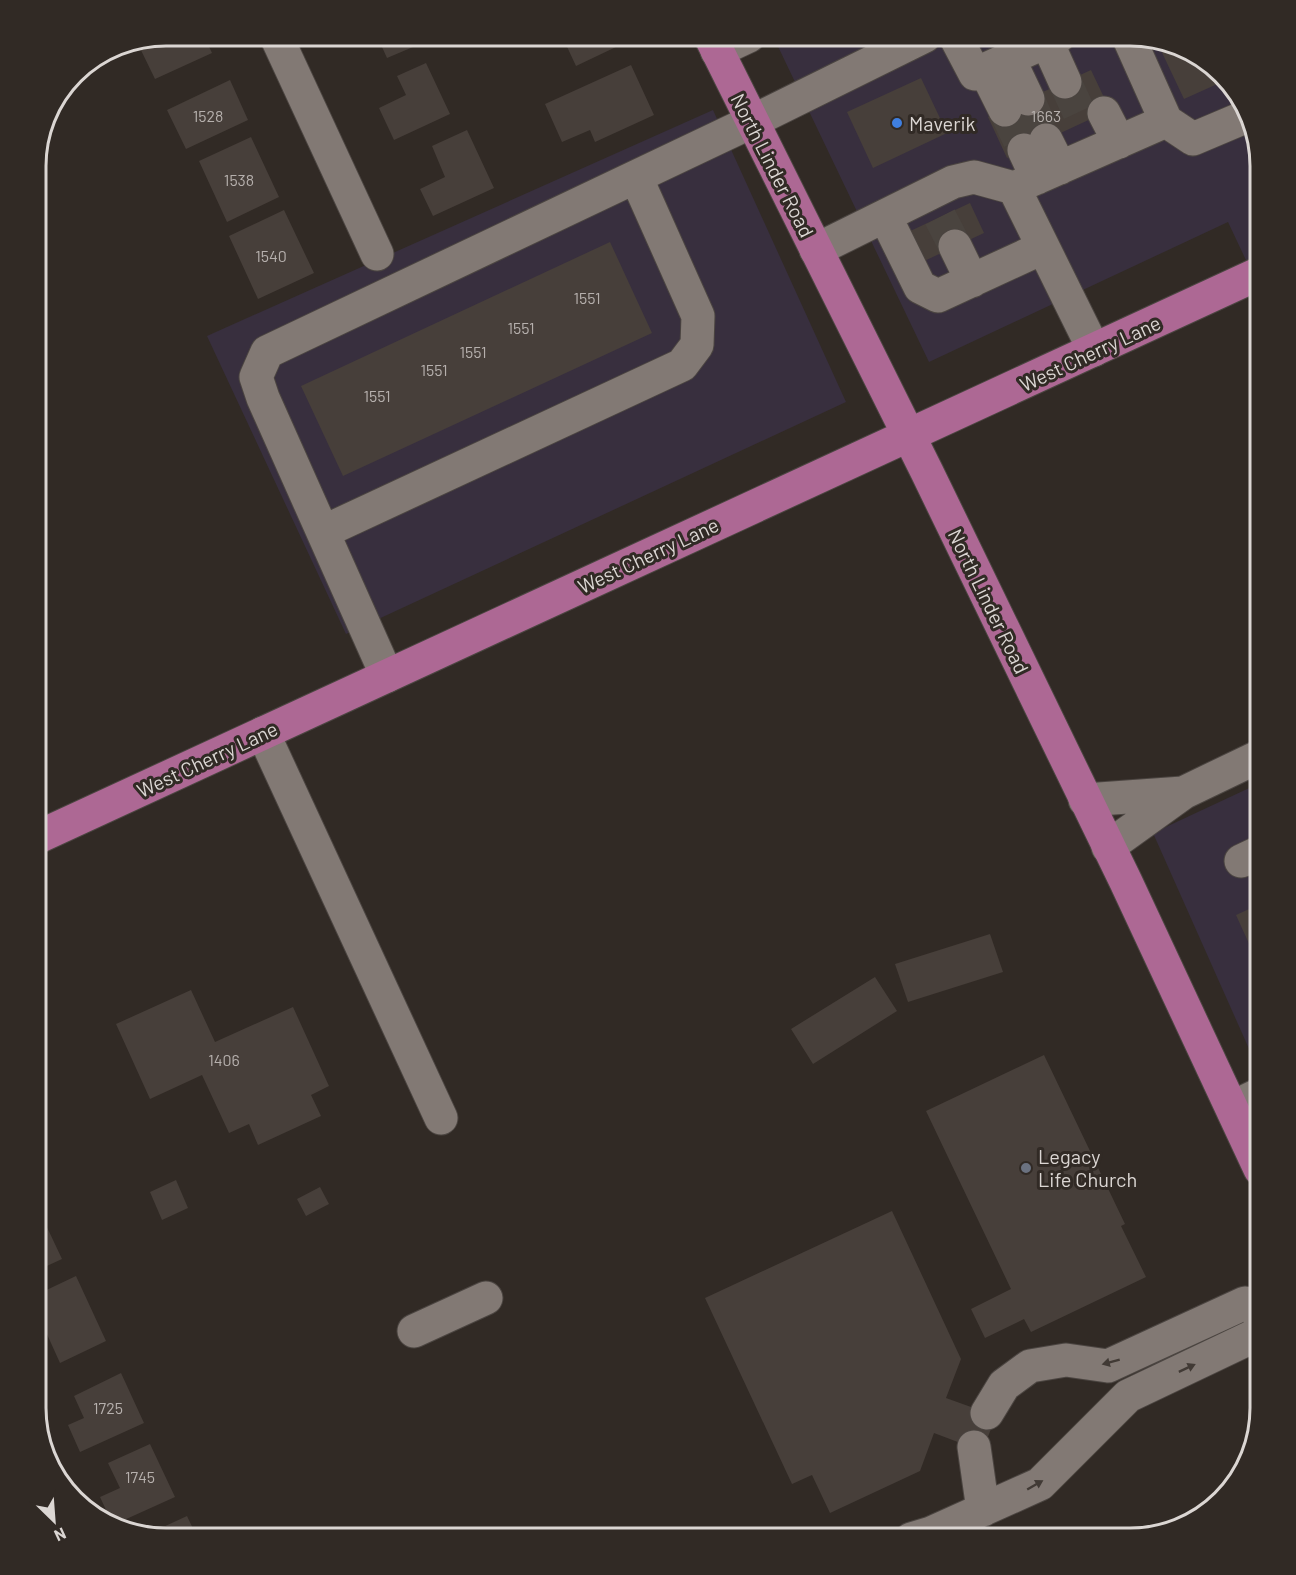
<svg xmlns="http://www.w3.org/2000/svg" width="1296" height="1575" viewBox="0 0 1296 1575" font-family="Barlow,sans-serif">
<rect width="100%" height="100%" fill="#312a25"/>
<path fill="#382f3e" d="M773,36H1137L1194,53L1238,94L1260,166V290L1228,222L929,362Z
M713,110L846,402L346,634L207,336Z
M1260,783V1057L1254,1060L1153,833Z"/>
<path fill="#473f3a" d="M167,36H204L212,53L155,79L137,42Z
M345,36H373L349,46Z
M377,36H439L387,58Z
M562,36H613L618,46L576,66Z
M1157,42L1194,53L1224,81L1184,99Z
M426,63L450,114L394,140L379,108L406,95L397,76Z
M631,65L654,115L595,142L590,130L562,142L545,104Z
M1091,70L1110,110L1007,158L988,117Z
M921,78L947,133L873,168L847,112Z
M230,80L248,120L186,149L167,110Z
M467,130L494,188L433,216L420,189L445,177L432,146Z
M251,137L279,197L227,222L199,161Z
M970,203L984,233L920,263L906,233Z
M284,210L314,273L258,299L229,236Z
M610,242L652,333L343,476L301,386Z
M1260,904V968L1236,915Z
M990,934L1003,972L908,1002L895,964Z
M875,977L897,1011L813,1064L791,1029Z
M191,990L215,1042L293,1007L329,1086L311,1095L321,1116L258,1145L249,1124L229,1133L202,1075L150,1099L116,1024Z
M1044,1055L1125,1224L1121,1226L1146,1277L1031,1332L1024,1319L985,1338L971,1309L1011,1289L926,1111Z
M176,1180L188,1208L162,1220L150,1192Z
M320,1187L329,1204L306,1216L297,1199Z
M36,1204L62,1259L36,1271Z
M892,1211L961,1359L946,1398L996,1416L984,1447L979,1450L934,1433L920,1471L830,1513L812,1475L792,1484L705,1298Z
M76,1276L106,1341L60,1363L46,1332L36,1337V1295Z
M121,1373L144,1423L80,1452L68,1425L84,1418L74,1396Z
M150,1444L175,1497L113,1525L100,1497L120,1488L108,1463Z
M187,1516L198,1539H166L148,1534Z"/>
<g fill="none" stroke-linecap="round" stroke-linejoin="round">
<path stroke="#4a443f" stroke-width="33" stroke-dasharray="33 16" stroke-linecap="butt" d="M1065,82L1084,123
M1028,99L1046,140
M1005,110L1024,150
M940,217L955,246"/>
<defs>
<path id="minor" d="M276,36L377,254
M955,36L975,74L1059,36
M1128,36L1166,121
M1047,42L1065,82
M717,51L749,36
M1009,59L1028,99
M985,70L1005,110
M1104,113L1119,142
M1046,140L1060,168
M1024,150L1037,178
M1014,188L1094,350
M885,216L920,287L938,296L1042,248
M955,246L972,281
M816,250L953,182L974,177L1014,188L1166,121L1193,139L1245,117
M323,532L682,365L697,345L698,316L636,177
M387,676L263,398L256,377L267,352L751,122L925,36
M263,733L441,1118
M1085,800L1183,793
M1108,847L1183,793L1260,756
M1241,861L1260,852
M1233,1107L1260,1094
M414,1331L486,1298
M987,1413L1004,1385L1030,1366L1066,1360L1108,1366L1245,1303L1260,1311
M974,1447L983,1510
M911,1539L931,1533L1040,1484L1128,1396L1256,1335L1260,1326"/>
<path id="major" d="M710,36L927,472L1126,882L1260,1169
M36,838L1260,273"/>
</defs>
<use href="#minor" stroke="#4b4541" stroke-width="35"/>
<use href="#major" stroke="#4b4541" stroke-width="35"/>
<use href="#minor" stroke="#827974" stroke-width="33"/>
<use href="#major" stroke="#ad6894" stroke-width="33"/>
</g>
<defs><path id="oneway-solid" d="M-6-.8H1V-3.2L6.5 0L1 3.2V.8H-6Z" transform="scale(1.5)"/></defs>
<g fill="#413a35">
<use href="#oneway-solid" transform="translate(1111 1362) rotate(165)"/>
<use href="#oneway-solid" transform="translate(1187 1368) rotate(-25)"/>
<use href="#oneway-solid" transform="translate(1035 1485) rotate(-30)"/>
</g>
<circle fill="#3f7fe0" stroke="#312a25" stroke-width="2" cx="897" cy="123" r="6"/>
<circle fill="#6b7280" stroke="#312a25" stroke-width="2" cx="1026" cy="1168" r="6"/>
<g text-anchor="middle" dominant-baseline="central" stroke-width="6" stroke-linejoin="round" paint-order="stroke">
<g font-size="16" fill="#b6b0ad">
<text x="208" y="115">1528</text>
<text x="1046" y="115">1663</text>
<text x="239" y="179">1538</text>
<text x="271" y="255">1540</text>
<text x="587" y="297">1551</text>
<text x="521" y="327">1551</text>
<text x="473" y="351">1551</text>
<text x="434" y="369">1551</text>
<text x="377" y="395">1551</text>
<text x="224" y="1059">1406</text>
<text x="108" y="1407">1725</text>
<text x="140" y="1476">1745</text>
</g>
<g font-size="20" fill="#dbd6d3" stroke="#312a25" text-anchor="start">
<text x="909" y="123">Maverik</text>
<text x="1038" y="1156">Legacy<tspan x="1038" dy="23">Life Church</tspan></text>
</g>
<g font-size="20" fill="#dbd6d3" stroke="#312a25">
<text transform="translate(773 165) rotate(63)">North Linder Road</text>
<text transform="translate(1090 353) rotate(-25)">West Cherry Lane</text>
<text transform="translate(648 555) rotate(-25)">West Cherry Lane</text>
<text transform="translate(989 601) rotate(64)">North Linder Road</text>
<text transform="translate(207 759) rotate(-25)">West Cherry Lane</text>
</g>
</g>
<path d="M0 0H1296V1575H0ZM166 46H1130A120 120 0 0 1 1250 166V1408A120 120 0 0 1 1130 1528H166A120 120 0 0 1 46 1408V166A120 120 0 0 1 166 46Z" fill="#312a25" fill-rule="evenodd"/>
<path fill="none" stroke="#dbd6d3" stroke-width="3" d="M166 46H1130A120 120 0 0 1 1250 166V1408A120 120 0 0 1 1130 1528H166A120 120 0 0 1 46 1408V166A120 120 0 0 1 166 46Z"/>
<g transform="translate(54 1521) rotate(155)" stroke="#312a25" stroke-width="4.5" paint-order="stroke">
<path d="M0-4.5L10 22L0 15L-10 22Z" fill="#dbd6d3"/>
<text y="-9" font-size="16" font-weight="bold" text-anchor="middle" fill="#dbd6d3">N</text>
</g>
</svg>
